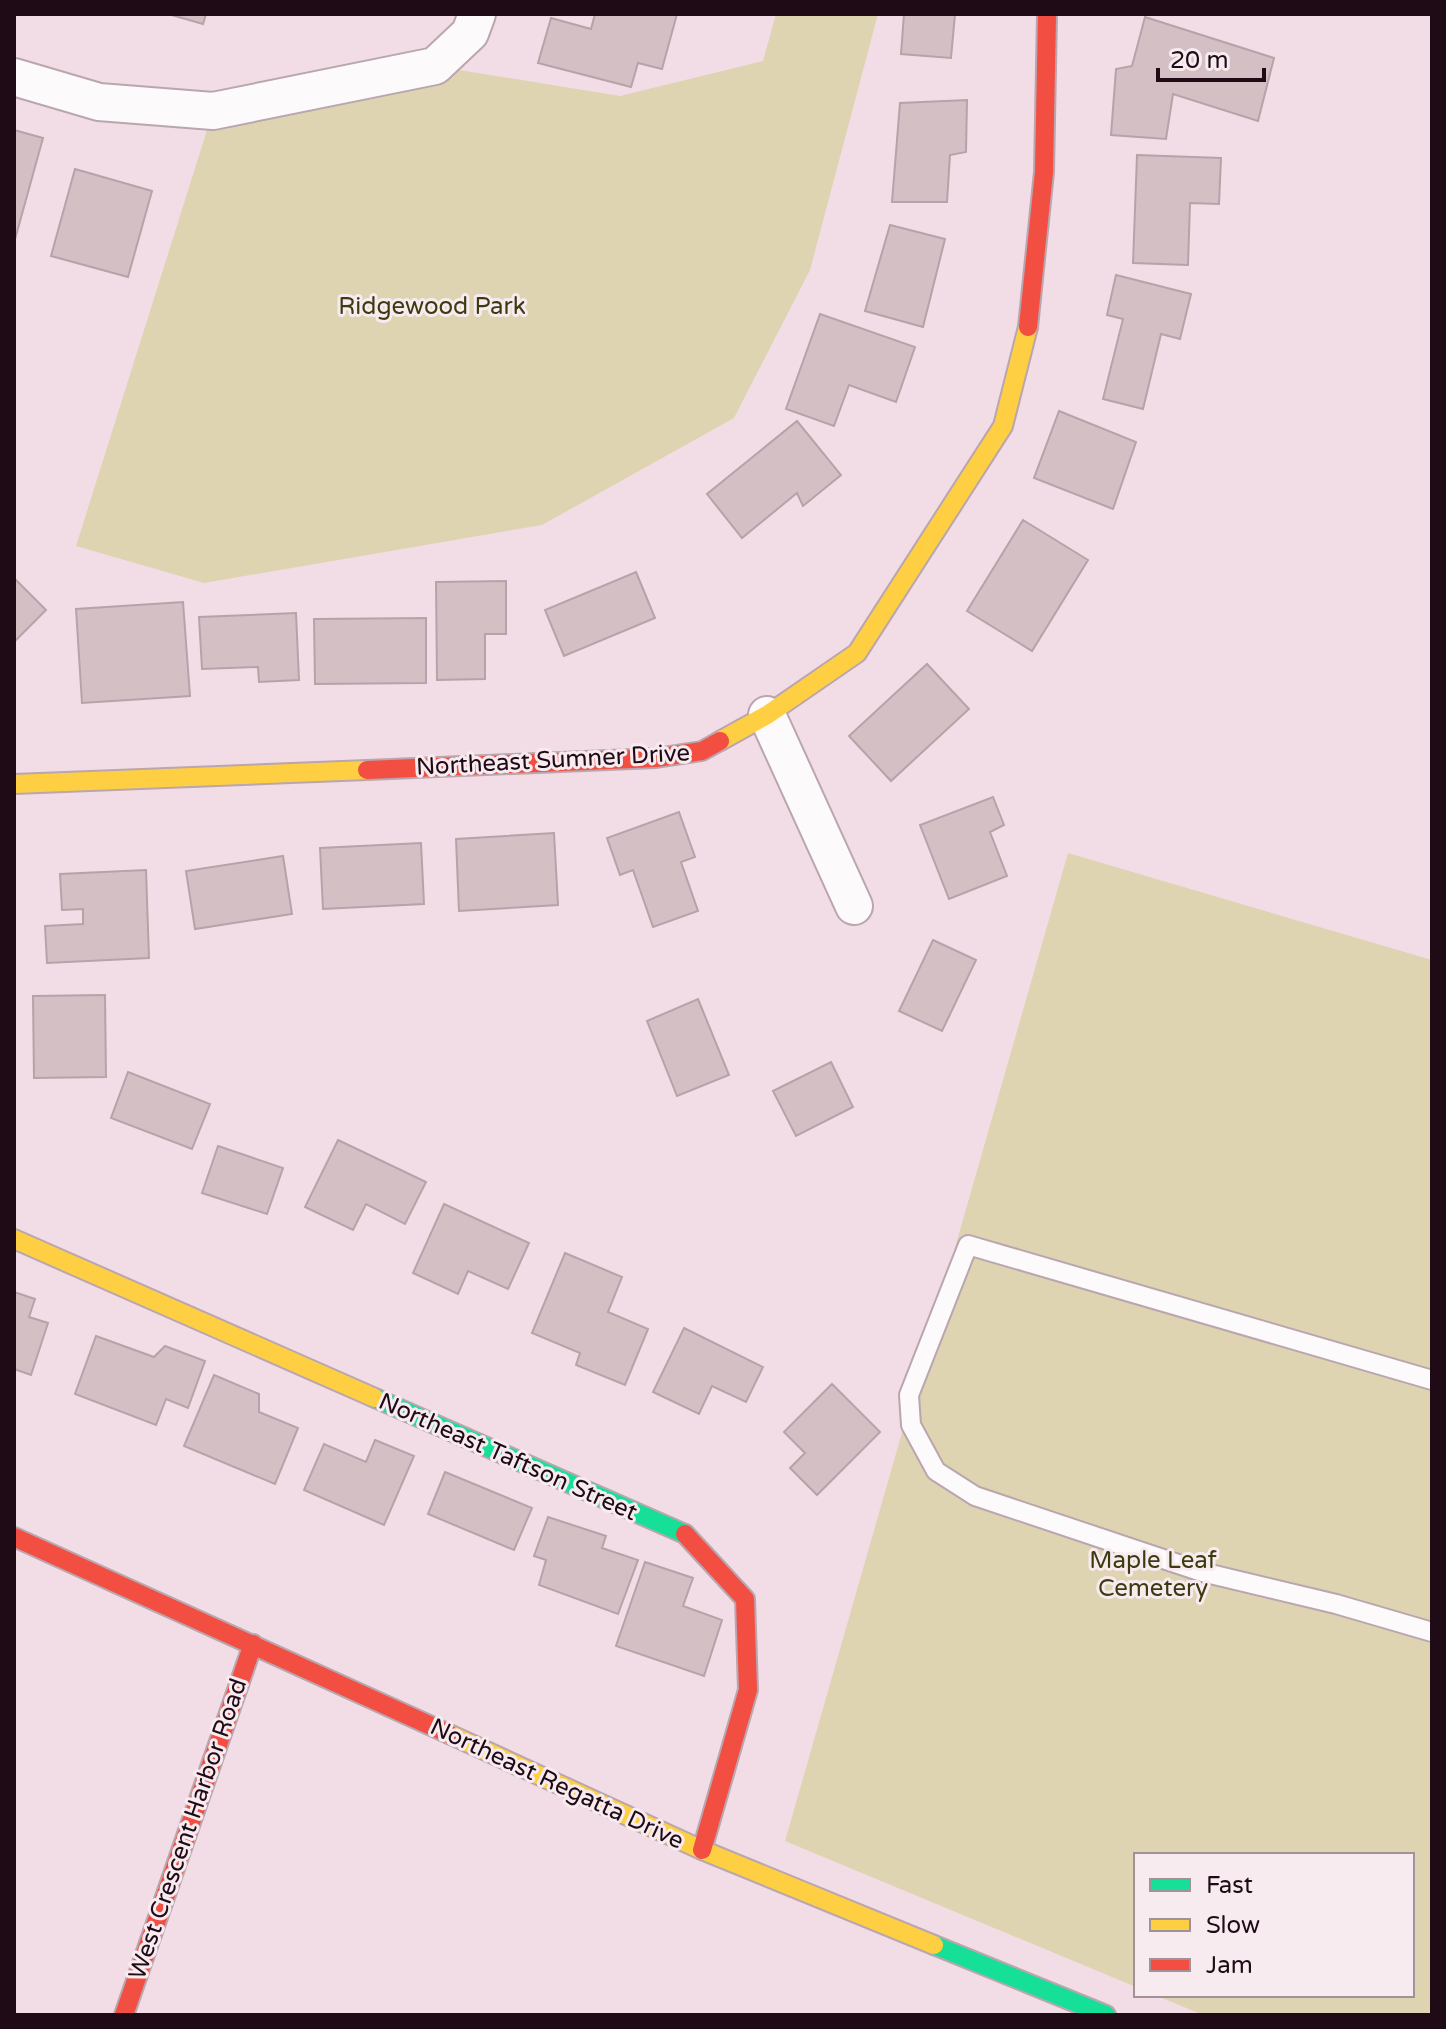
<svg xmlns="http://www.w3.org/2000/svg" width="1446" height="2029" viewBox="0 0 1446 2029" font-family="'Varela Round',sans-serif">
<rect width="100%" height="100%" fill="#f2dde7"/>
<path fill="#ded4b1" d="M776,14H878L810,270L734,418L542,525L204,583L76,546L213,111L435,66L620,96L763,61Z
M1068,853L1432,960V2015H1203L1155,1995H1412V1855H1136V1987L785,1841Z"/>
<path fill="#d4bfc5" stroke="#b7a2a9" stroke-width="2" d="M168,14H206L203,24Z
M595,14H677L662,69L638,63L631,87L538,63L551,18L591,29Z
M904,14H955L951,58L901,54Z
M1145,17L1274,58L1258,121L1173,94L1166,139L1111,135L1116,69L1132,66Z
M967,100L966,152L950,155L947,202H892L900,103Z
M14,130L43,138L14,243Z
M1137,155L1221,158L1219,204L1190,203L1188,265L1133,263Z
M75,169L152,191L128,277L51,256Z
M890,225L945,239L923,327L865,311Z
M1116,275L1191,294L1180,339L1161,334L1143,409L1103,399L1123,319L1107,315Z
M820,314L915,347L896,402L849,385L834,426L786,409Z
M1059,411L1136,442L1113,509L1034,478Z
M797,421L841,475L803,506L797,493L742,538L707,494Z
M1023,520L1088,560L1032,651L967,611Z
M636,572L655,618L564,656L545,610Z
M14,578L46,610L14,642Z
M506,581V634H485V679L437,680L436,582Z
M183,602L190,696L82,703L76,609Z
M296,613L299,680L259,682L258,667L202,669L199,617Z
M426,618V683L315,684L314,619Z
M927,664L969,709L891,781L849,736Z
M993,797L1004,825L990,832L1007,876L949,899L920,825Z
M679,812L695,857L681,862L698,911L653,927L633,870L620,875L607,838Z
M554,833L558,905L459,911L456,839Z
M421,843L424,904L323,909L320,848Z
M283,856L292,914L195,929L186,871Z
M146,870L149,958L47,963L45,926L83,924V909L62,910L60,874Z
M933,940L976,960L942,1031L899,1011Z
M105,995L106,1077L34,1078L33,996Z
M698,999L729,1075L677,1096L647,1021Z
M831,1062L853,1107L796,1136L773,1091Z
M128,1072L210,1104L192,1149L111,1118Z
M338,1140L426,1182L405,1224L366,1204L353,1230L305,1207Z
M218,1146L283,1168L267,1214L202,1193Z
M444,1204L529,1243L508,1289L468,1271L458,1294L413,1273Z
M565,1253L622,1277L608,1312L648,1329L625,1385L576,1365L580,1353L532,1333Z
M14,1292L35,1299L29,1317L48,1323L31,1375L14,1369Z
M684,1328L763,1367L746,1402L712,1386L699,1414L653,1392Z
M96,1336L154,1357L165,1346L205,1361L188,1408L166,1399L156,1425L75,1394Z
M214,1375L259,1394V1412L298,1428L275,1484L184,1446Z
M832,1384L880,1432L817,1495L790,1468L805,1453L784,1432Z
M375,1440L414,1456L384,1525L304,1490L324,1444L366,1462Z
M445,1472L532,1508L514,1550L428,1514Z
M548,1517L606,1536L602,1548L638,1560L618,1614L539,1585L546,1560L534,1556Z
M645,1562L693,1578L683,1606L722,1620L704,1676L616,1646Z"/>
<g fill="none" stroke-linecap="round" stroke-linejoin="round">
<defs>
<path id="lane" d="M1432,1380L968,1245L909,1395L911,1425L936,1471L975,1496L1202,1572L1336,1604L1432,1632"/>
<path id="street" d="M14,77L99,102L213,111L435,66L470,33L477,14
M767,715L854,906"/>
<path id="fast" d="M375,1398L685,1534
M934,1945L1106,2015"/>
<path id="slow" d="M720,741L767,715L857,653L1003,426L1028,327
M14,784L367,770
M14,1239L375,1398
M449,1734L702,1850L934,1945"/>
<path id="jam" d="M1028,327L1044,172L1047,14
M367,770L656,758L702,751L720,741
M685,1534L745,1599L748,1690L702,1850
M14,1537L449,1734
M124,2015L253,1644"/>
</defs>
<use href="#lane" stroke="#b9a6af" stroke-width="22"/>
<use href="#street" stroke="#b9a6af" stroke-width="40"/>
<use href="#fast" stroke="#b9a6af" stroke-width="22"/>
<use href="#slow" stroke="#b9a6af" stroke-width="22"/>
<use href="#jam" stroke="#b9a6af" stroke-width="22"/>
<use href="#lane" stroke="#fdfafb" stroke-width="18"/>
<use href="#street" stroke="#fdfafb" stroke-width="36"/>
<use href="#fast" stroke="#16e098" stroke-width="18"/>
<use href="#slow" stroke="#ffcf43" stroke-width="18"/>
<use href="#jam" stroke="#f24e42" stroke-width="18"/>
</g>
<g text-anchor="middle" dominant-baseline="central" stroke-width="6" stroke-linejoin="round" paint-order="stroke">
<g font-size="24" fill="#3c3b0f" stroke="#f7ebf0">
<text x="432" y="306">Ridgewood Park</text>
<text x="1153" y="1560">Maple Leaf<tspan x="1153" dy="28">Cemetery</tspan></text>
</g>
<g font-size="24" fill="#1f0b16" stroke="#f7ebf0">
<text transform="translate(553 760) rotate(-3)">Northeast Sumner Drive</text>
<text transform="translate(508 1457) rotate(24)">Northeast Taftson Street</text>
<text transform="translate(557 1784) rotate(25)">Northeast Regatta Drive</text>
<text transform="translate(188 1829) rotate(-71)">West Crescent Harbor Road</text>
</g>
</g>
<rect width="1446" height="2029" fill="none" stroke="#1f0b16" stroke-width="32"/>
<rect x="1134" y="1853" width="280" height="144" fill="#f7ebf0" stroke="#a19199" stroke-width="2"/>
<rect x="1150" y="1879" width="40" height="12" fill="#16e098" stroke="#a19199" stroke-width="2"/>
<text x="1206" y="1893" font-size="24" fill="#1f0b16">Fast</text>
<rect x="1150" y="1919" width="40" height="12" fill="#ffcf43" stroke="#a19199" stroke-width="2"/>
<text x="1206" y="1933" font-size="24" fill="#1f0b16">Slow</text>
<rect x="1150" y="1959" width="40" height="12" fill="#f24e42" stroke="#a19199" stroke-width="2"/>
<text x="1206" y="1973" font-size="24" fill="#1f0b16">Jam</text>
<path d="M1158 68v12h106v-12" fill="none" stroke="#1f0b16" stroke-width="4"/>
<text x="1170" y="68" font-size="24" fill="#1f0b16" stroke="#f7ebf0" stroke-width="6" paint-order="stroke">20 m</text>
</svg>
